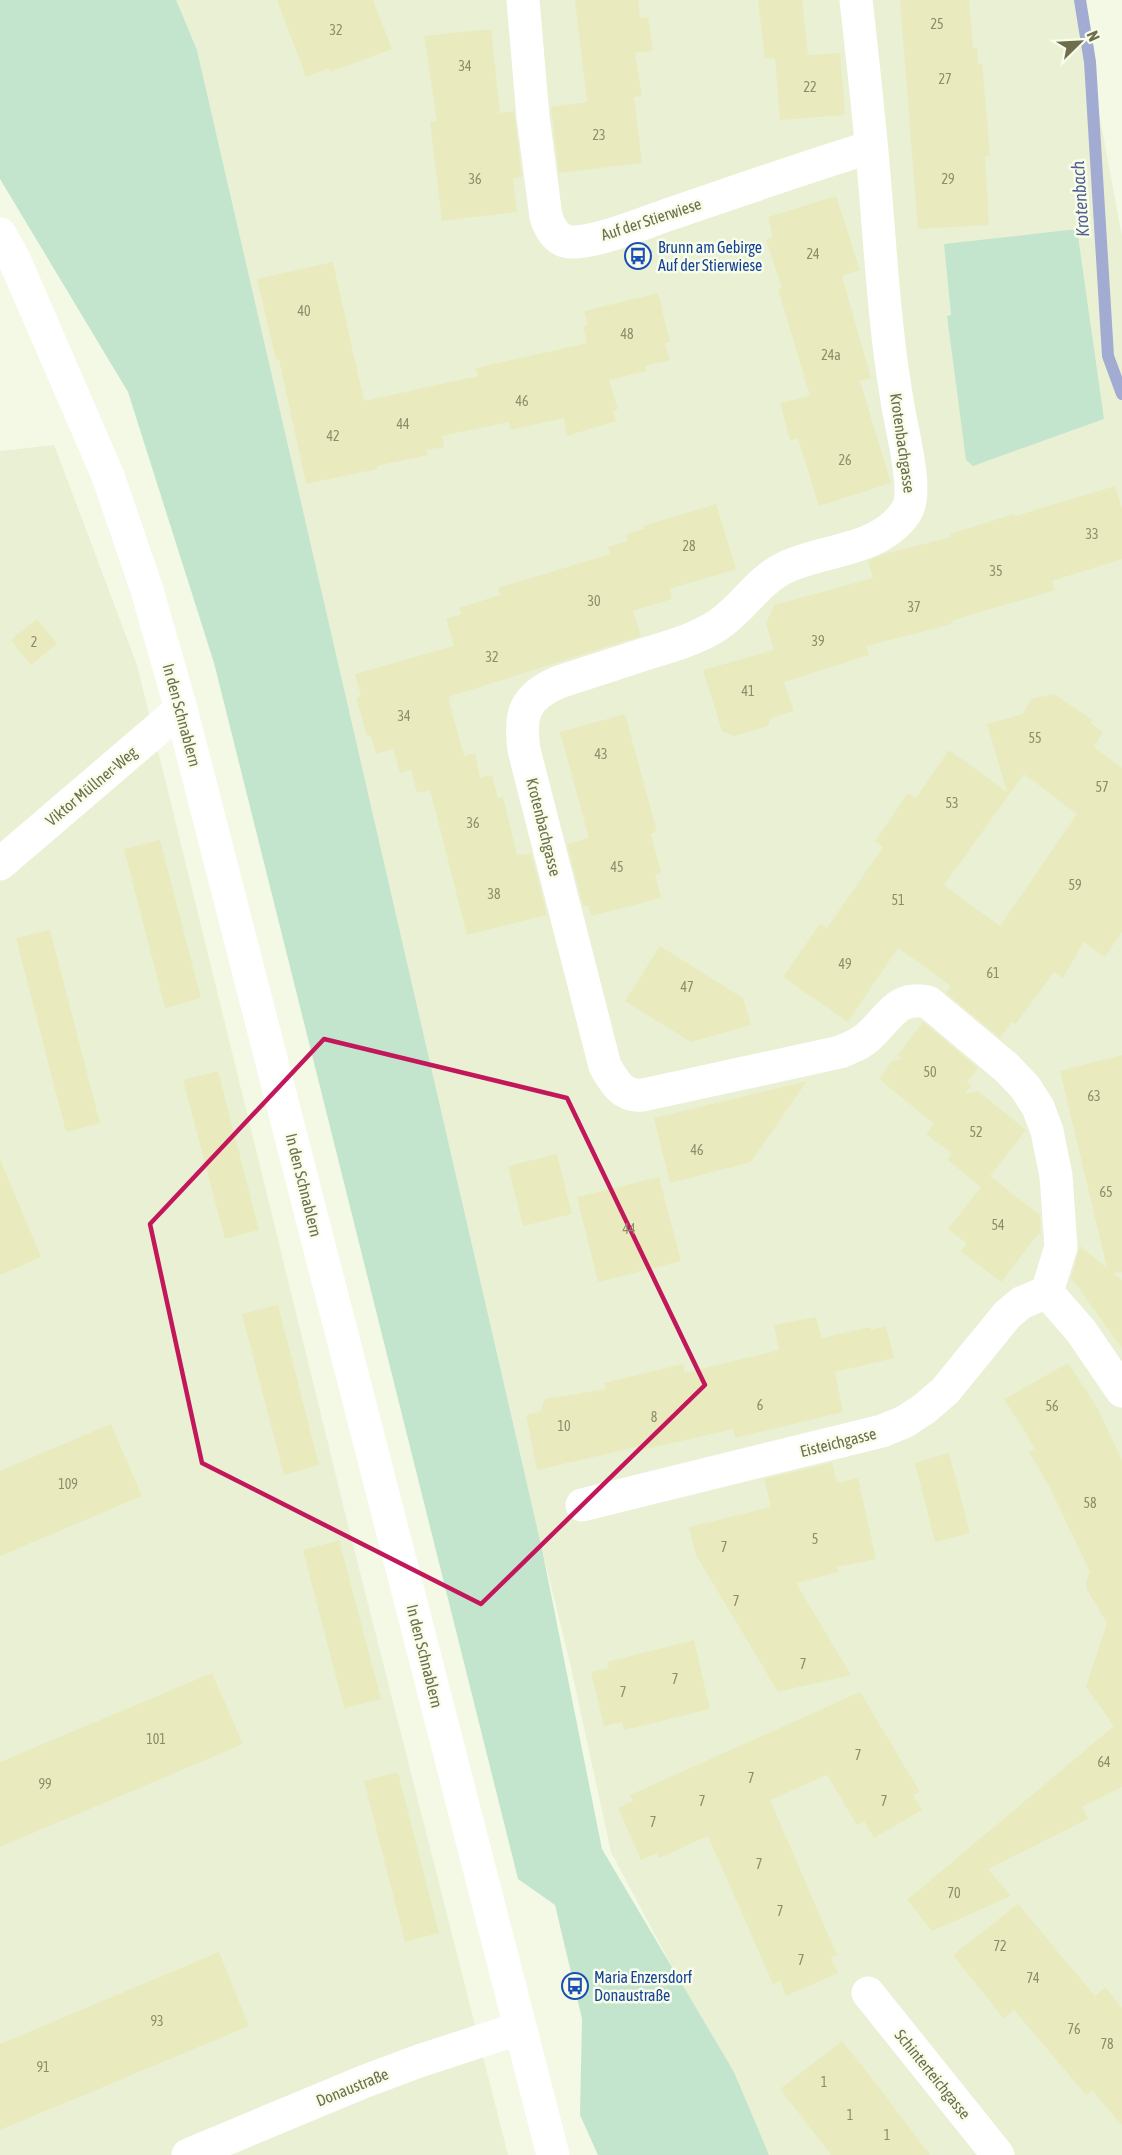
<svg xmlns="http://www.w3.org/2000/svg" width="1122" height="2155" viewBox="0 0 1122 2155" font-family="'Asap Condensed',sans-serif">
<rect width="100%" height="100%" fill="#f3f9e4"/>
<path fill="#eaf0d3" d="M175,0H1078L1122,237V2155H766L740,2095L611,1852L570,1663L542,1549L197,50Z
M54,445L137,665L348,1525L508,2155H0V451Z"/>
<path fill="#c4e5cd" d="M0,0H176L197,50L542,1549L602,1849L734,2072L769,2155H598L580,2115L582,2019L555,1905L518,1879L214,663L128,392L0,179Z
M1077,229L1104,419L973,466L966,460L947,316L951,315L944,244Z"/>
<g fill="none" stroke-linecap="round" stroke-linejoin="round">
<path stroke="#a2abd1" stroke-width="12" d="M1080,0L1090,62L1108,356L1122,394"/>
</g>
<path fill="#e9ebbf" fill-rule="evenodd" d="M277,0H373L392,49L330,72L329,68L306,77Z
M575,0H638L640,18L648,17L653,51L635,53L642,96L634,97L642,163L559,173L551,107L587,102Z
M758,0H802L808,55L840,53L845,115L780,120L775,58L765,59Z
M900,0H969L973,48H977L978,64L982,63L990,156H985L989,225L918,229Z
M491,29L500,113L514,111L522,177L513,178L517,212L442,221L430,122L437,121L424,36Z
M836,196L860,270L842,276L871,378L860,381L891,483L819,506L798,438L790,440L780,403L810,396L778,289L782,288L766,240L773,237L768,217Z
M333,262L364,401L478,376L476,368L587,343L583,326L588,325L584,311L658,293L670,342L665,343L670,360L645,366L647,371L609,380L618,409L613,411L616,421L567,436L564,418L510,430L509,422L442,436L444,447L427,450L428,455L377,466V469L306,484L279,359L276,360L257,279Z
M1115,486L1122,509V559L1052,581L1055,590L951,621L952,624L866,646L869,655L784,682L794,711L771,718L768,726L734,736L722,731L703,670L774,650L766,624L774,605L873,578L868,561L884,554L951,537L950,534L1014,514L1015,516Z
M716,504L736,569L669,589L672,599L633,611L641,636L448,697L464,756L475,753L480,778L492,775L498,798L503,797L517,855L531,853L547,915L467,935L430,790L417,793L411,770L400,773L393,749L376,754L371,736H367L356,698L361,696L355,674L454,646L446,619L461,614L459,608L500,595L498,588L610,554L608,547L628,540L626,534L644,529L643,526Z
M37,619L57,644L31,665L11,640Z
M1054,694L1093,720L1090,723L1103,732L1094,747L1122,768V932L1105,957L1084,942L1063,978L1054,972L1016,1024L1012,1022L1000,1038L946,993L951,986L898,948L848,1022L783,977L820,924L827,928L883,847L875,841L908,793L916,798L949,750L1007,792L987,724L1023,714L1031,699ZM1024,774L1077,814L1000,926L944,885Z
M625,714L657,832L651,834L661,873L655,875L661,898L591,916L588,905L583,906L567,844L589,838L560,732Z
M160,840L201,998L165,1008L124,849Z
M50,930L100,1123L66,1132L16,938Z
M660,946L743,998L751,1025L691,1042L625,1001Z
M923,1022L978,1068L967,1082L971,1085L965,1094L978,1091L1026,1130L990,1176L1040,1215L1041,1236L1039,1233L1001,1282L961,1251L967,1244L948,1229L981,1187L947,1160L952,1154L926,1134L934,1124L879,1079L892,1061L902,1059L897,1056Z
M1122,1055V1272L1113,1273L1122,1280V1348L1071,1278L1080,1246L1107,1268L1060,1071Z
M218,1071L259,1230L225,1239L183,1080Z
M807,1081L751,1162L670,1183L654,1118Z
M557,1154L572,1214L523,1226L508,1166Z
M0,1159L41,1257L0,1275Z
M659,1177L681,1261L598,1282L577,1197Z
M278,1305L319,1465L284,1475L242,1314Z
M816,1317L822,1338L870,1327L871,1330L886,1326L894,1358L835,1372L843,1412L735,1438L733,1429L642,1450L641,1446L537,1470L526,1415L540,1412L545,1399L606,1389L604,1383L683,1364L685,1373L779,1350L774,1325Z
M1068,1363L1097,1407L1122,1460V1787L1082,1807L1088,1819L988,1869L1011,1896L932,1931L907,1900L1114,1726L1086,1687L1107,1623L1087,1590L1086,1582L1090,1572L1049,1486L1029,1452L1035,1448L1004,1399Z
M111,1424L142,1496L0,1556V1471Z
M949,1453L970,1533L935,1542L915,1463Z
M832,1463L837,1483L858,1478L876,1559L837,1567L839,1572L796,1583L851,1675L778,1692L696,1555L689,1527L771,1507L764,1479Z
M339,1540L381,1699L344,1708L303,1550Z
M694,1640L710,1709L624,1730L622,1722L604,1726L591,1672L609,1668L607,1662Z
M212,1673L243,1744L0,1847V1762Z
M860,1692L920,1792L913,1795L922,1810L874,1838L864,1821L857,1825L827,1775L770,1800L837,1955L831,1958L838,1973L786,1996L780,1981L773,1984L708,1836L659,1858L657,1853L641,1860L618,1808L633,1801L630,1795Z
M398,1772L439,1933L405,1942L364,1781Z
M1018,1904L1095,1996L1105,1987L1122,2008V2125L1092,2090L1086,2095L1014,2010L1004,2019L953,1955Z
M219,1952L249,2026L0,2130V2044Z
M842,2041L878,2086L930,2155H831L780,2089Z"/>
<g fill="none" stroke-linecap="round" stroke-linejoin="round">
<path stroke="#fff" stroke-width="33" d="M523,0L533,117L546,217C550,228 556,241 570,242C596,243 641,224 667,215C735,192 803,168 871,147
M856,0C863,62 870,124 875,187C881,258 885,330 897,400C900,425 920,492 906,512C879,552 823,549 784,568C758,581 742,609 718,625C695,640 668,647 642,655C614,664 587,673 559,682C524,697 519,714 524,750L605,1066C614,1082 622,1097 643,1095L840,1052C850,1048 861,1044 869,1036C889,1018 897,995 928,1002L1007,1068L1025,1087L1038,1107L1047,1131L1056,1176L1061,1247L1047,1292L1081,1331L1122,1391
M0,234L14,259L108,476L146,587L181,709L553,2155
M0,864L181,709
M582,1505L882,1431L904,1422L924,1409L945,1391L1007,1315L1021,1303L1047,1292
M868,1993L998,2155
M188,2155L363,2082L419,2061L520,2028"/>
</g>
<path fill="none" stroke="#c2185b" stroke-width="4.5" stroke-linejoin="round" d="M324,1039L567,1098L705,1385L481,1604L202,1463L150,1224Z"/>
<defs>
<symbol id="bus-ring" viewBox="-11 -11 22 22"><circle r="9.5" fill="#f8fdea" stroke="#1a4fb4" stroke-width="1.5"/><path d="M-5-6H5V4H4V6H2V4H-2V6H-4V4H-5ZM-3.5-4V0h7V-4ZM-3.5 1.2v1.5H-2V1.2ZM2 1.2v1.5H3.5V1.2Z" fill="#1a4fb4"/></symbol>
</defs>
<g fill-rule="evenodd">
<use href="#bus-ring" x="623" y="241" width="30" height="30"/>
<use href="#bus-ring" x="560" y="1971" width="30" height="30"/>
</g>
<g text-anchor="middle" dominant-baseline="central" stroke-width="5" stroke-linejoin="round" paint-order="stroke">
<g font-size="14" fill="#8d8d6a">
<text x="937" y="24">25</text>
<text x="336" y="30">32</text>
<text x="465" y="66">34</text>
<text x="945" y="79">27</text>
<text x="810" y="87">22</text>
<text x="599" y="135">23</text>
<text x="475" y="179">36</text>
<text x="948" y="179">29</text>
<text x="813" y="254">24</text>
<text x="304" y="311">40</text>
<text x="627" y="334">48</text>
<text x="831" y="355">24a</text>
<text x="522" y="401">46</text>
<text x="403" y="424">44</text>
<text x="333" y="436">42</text>
<text x="845" y="460">26</text>
<text x="1092" y="534">33</text>
<text x="689" y="546">28</text>
<text x="996" y="571">35</text>
<text x="594" y="601">30</text>
<text x="914" y="607">37</text>
<text x="818" y="641">39</text>
<text x="34" y="642">2</text>
<text x="492" y="657">32</text>
<text x="748" y="691">41</text>
<text x="404" y="716">34</text>
<text x="1035" y="738">55</text>
<text x="601" y="754">43</text>
<text x="1102" y="787">57</text>
<text x="952" y="803">53</text>
<text x="473" y="823">36</text>
<text x="617" y="867">45</text>
<text x="1075" y="885">59</text>
<text x="494" y="894">38</text>
<text x="898" y="900">51</text>
<text x="845" y="964">49</text>
<text x="993" y="973">61</text>
<text x="687" y="987">47</text>
<text x="930" y="1072">50</text>
<text x="1094" y="1096">63</text>
<text x="976" y="1132">52</text>
<text x="697" y="1150">46</text>
<text x="1106" y="1192">65</text>
<text x="998" y="1225">54</text>
<text x="629" y="1229">44</text>
<text x="760" y="1405">6</text>
<text x="1052" y="1406">56</text>
<text x="654" y="1417">8</text>
<text x="564" y="1426">10</text>
<text x="68" y="1484">109</text>
<text x="1090" y="1503">58</text>
<text x="815" y="1539">5</text>
<text x="724" y="1547">7</text>
<text x="736" y="1601">7</text>
<text x="803" y="1664">7</text>
<text x="675" y="1679">7</text>
<text x="623" y="1692">7</text>
<text x="156" y="1739">101</text>
<text x="858" y="1755">7</text>
<text x="1104" y="1762">64</text>
<text x="751" y="1778">7</text>
<text x="45" y="1784">99</text>
<text x="702" y="1801">7</text>
<text x="884" y="1801">7</text>
<text x="653" y="1822">7</text>
<text x="759" y="1864">7</text>
<text x="954" y="1893">70</text>
<text x="780" y="1911">7</text>
<text x="1000" y="1946">72</text>
<text x="801" y="1960">7</text>
<text x="1033" y="1978">74</text>
<text x="157" y="2021">93</text>
<text x="1074" y="2029">76</text>
<text x="1107" y="2044">78</text>
<text x="43" y="2067">91</text>
<text x="824" y="2082">1</text>
<text x="850" y="2115">1</text>
<text x="887" y="2135">1</text>
</g>
<g font-size="16" fill="#6e6e4d" stroke="#f8fdea">
<text transform="translate(651 219) rotate(-18)">Auf der Stierwiese</text>
<text transform="translate(903 443) rotate(82)">Krotenbachgasse</text>
<text transform="translate(182 715) rotate(75)">In den Schnablern</text>
<text transform="translate(91 786) rotate(-40)">Viktor Müllner-Weg</text>
<text transform="translate(544 827) rotate(76)">Krotenbachgasse</text>
<text transform="translate(304 1185) rotate(76)">In den Schnablern</text>
<text transform="translate(838 1442) rotate(-14)">Eisteichgasse</text>
<text transform="translate(425 1656) rotate(76)">In den Schnablern</text>
<text transform="translate(933 2074) rotate(51)">Schinterteichgasse</text>
<text transform="translate(352 2087) rotate(-22)">Donaustraße</text>
</g>
<g font-size="16" fill="#164399" stroke="#f8fdea" text-anchor="start">
<text x="658" y="247">Brunn am Gebirge<tspan x="658" dy="18">Auf der Stierwiese</tspan></text>
<text x="594" y="1977">Maria Enzersdorf<tspan x="594" dy="18">Donaustraße</tspan></text>
</g>
<g font-size="18" font-style="italic" fill="#535e93" stroke="#f8fdea">
<text transform="translate(1080 199) rotate(-94)">Krotenbach</text>
</g>
</g>
<g transform="translate(1080 42) rotate(66)" stroke="#f8fdea" stroke-width="4.5" paint-order="stroke">
<path d="M0-4.5L10 22L0 15L-10 22Z" fill="#6e6e4d"/>
<text y="-9" font-size="16" font-weight="bold" text-anchor="middle" fill="#6e6e4d">N</text>
</g>
</svg>
